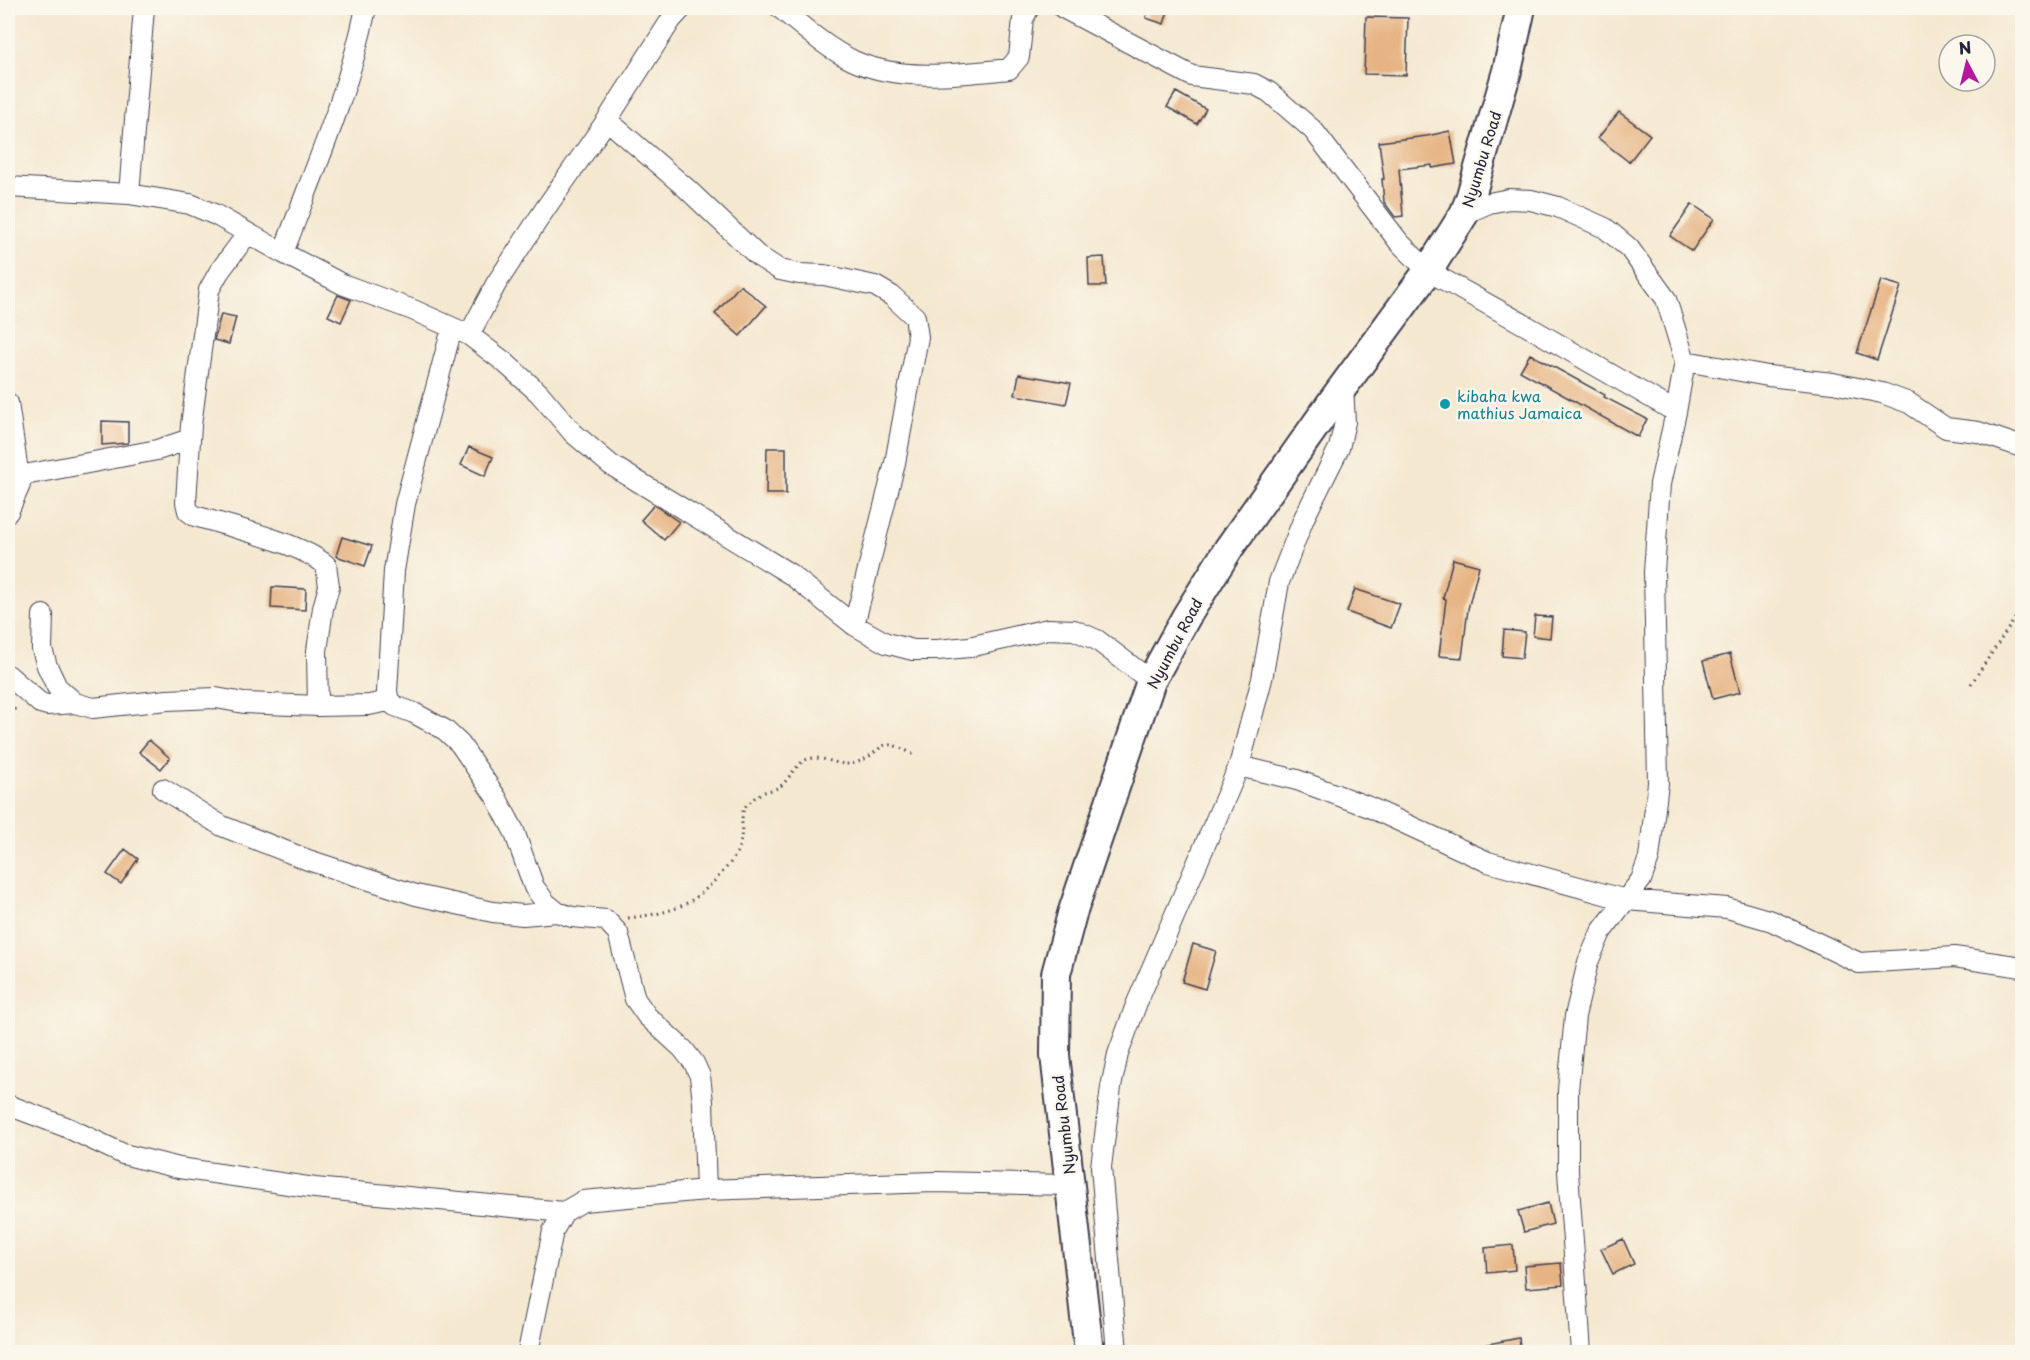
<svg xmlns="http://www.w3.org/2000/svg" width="2030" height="1360" viewBox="0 0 2030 1360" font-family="'Playpen Sans',sans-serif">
<rect width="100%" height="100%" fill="#fbf7ec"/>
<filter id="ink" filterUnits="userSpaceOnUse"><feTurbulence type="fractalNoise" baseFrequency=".0167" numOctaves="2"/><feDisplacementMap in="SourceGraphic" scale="12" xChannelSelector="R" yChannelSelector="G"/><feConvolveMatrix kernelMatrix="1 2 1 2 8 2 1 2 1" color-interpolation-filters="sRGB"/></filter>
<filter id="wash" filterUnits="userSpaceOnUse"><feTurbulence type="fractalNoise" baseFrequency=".008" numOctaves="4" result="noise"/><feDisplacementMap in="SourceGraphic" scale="24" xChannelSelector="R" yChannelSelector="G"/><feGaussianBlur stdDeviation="1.35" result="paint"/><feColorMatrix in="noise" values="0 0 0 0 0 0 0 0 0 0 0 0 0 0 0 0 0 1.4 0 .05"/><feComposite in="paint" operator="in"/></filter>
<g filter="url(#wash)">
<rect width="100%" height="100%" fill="#f4e8d0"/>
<g id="blocks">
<path fill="#e6b483" d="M1149,8H1169L1164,24L1146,18Z
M1366,17L1408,18L1406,75L1364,74Z
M1176,92L1206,109L1197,124L1167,107Z
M1619,112L1650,135L1629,162L1598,138Z
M1450,131L1456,164L1432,168V165L1399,169L1403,216L1395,217L1384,202L1382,179H1384L1379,142L1427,136Z
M1692,204L1714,219L1692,251L1670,236Z
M1104,257L1106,286H1089L1088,258Z
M1881,280L1901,286L1877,360L1857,353Z
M740,285L766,306L740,336L715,314Z
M338,295L351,300L341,322L328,316Z
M221,314L236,317L229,344L214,340Z
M1530,354L1605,395L1604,397L1647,419L1638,437L1520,371Z
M1019,374L1071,383L1066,404L1015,395Z
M102,421L128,422V443L102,445Z
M469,447L493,457L485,476L461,465Z
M767,448H786V494H766Z
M654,505L679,522L664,540L641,520Z
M342,537L372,546L365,566L336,556Z
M1453,559L1479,566L1468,609L1462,658L1439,656L1446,599L1443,598Z
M272,587L306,589L305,610L271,608Z
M1355,589L1400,604L1391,628L1347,612Z
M1535,616L1552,617L1550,638L1533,636Z
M1504,630L1525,632L1522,658L1502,656Z
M1730,654L1740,692L1713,699L1703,661Z
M149,740L170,758L161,769L139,752Z
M125,849L138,859L121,884L107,874Z
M1193,944L1216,951L1205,989L1182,982Z
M1548,1203L1553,1224L1524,1232L1518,1211Z
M1623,1239L1634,1264L1613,1274L1601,1249Z
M1513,1245L1515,1270L1487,1273L1485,1248Z
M1561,1263L1563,1285L1526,1288L1524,1266Z
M1519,1338L1521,1353H1478V1346Z"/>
</g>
</g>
<g filter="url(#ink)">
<use href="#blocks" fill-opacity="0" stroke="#424051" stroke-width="1.5"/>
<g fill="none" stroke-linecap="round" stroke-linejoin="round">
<defs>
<path id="street" d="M780,8C803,27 826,48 854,61C900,82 960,74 1009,69L1019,57L1023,19L1029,8
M1063,8L1192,76L1254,84L1269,92L1313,130L1399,242L1428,271L1534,330L1676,412
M607,120L686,188L758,256L780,270L799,274L824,275L875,286L892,296L915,317L918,337L895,463L854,625
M8,187L129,194L190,204L216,215L283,253L342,284L413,310L469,335L503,361L539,393L573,433L611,465L790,574L854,625L886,643L913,650H937L969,647L1048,629L1074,630L1097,640L1151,681
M129,194L144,8
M1464,214L1489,203L1509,199L1531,200L1558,207L1605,228L1629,248L1666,299L1685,361L1676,412L1660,484L1654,572L1658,783L1649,858L1641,880L1601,932L1588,962L1575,1016L1568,1090V1172L1581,1352
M248,233L219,272L209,290L191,425L186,502L188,511L195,516C231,527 298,542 326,565L329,586L323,608L317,651L318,706
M283,253C313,173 349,92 366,8
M452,328L405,504L394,571L387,692L389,701L395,706L414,713L445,730L460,744L496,797L514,831L534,887L546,903L557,912L572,917L606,920L618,933L635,999L647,1016L683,1049L694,1063L700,1076L703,1102L706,1190
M469,335L496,284L545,209L607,120L671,20L682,8
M1685,361L1768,376L1833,383L1882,393L1909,403L1946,428L1978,432L2022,447
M8,403L20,485L8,512
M19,476L157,450L190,439
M43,615L42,649L47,666L57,687L75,703L93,708L167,700L216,698L244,703L318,706L369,705L389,701
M8,675L40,703L47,705L75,703
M1239,766L1297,780L1369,807L1488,862L1626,900L1727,908L1772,921L1859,963L1954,957L2022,967
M163,789L222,826L308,860L416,895L493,912L523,915L557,912
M8,1105L66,1127L123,1154L179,1168L315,1188L564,1212
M528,1352L553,1231L564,1212L583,1201L706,1190L934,1182L1070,1185
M1117,1352L1101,1167L1111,1087L1118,1054L1136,1005L1239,766L1262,679L1279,582L1304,518L1339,448L1345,422L1343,387"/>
<path id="secondary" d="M1089,1352L1055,1055L1056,974L1072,914L1151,681L1186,617L1229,548L1334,399L1428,271L1464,214L1470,199L1507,71L1521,8"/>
</defs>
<use href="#street" stroke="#424051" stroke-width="22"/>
<use href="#secondary" stroke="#424051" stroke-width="32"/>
<path stroke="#424051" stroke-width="3" stroke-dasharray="1.5 4.5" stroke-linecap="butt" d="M1971,684L2022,608
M8,710L18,709
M628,918C670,913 690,908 719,876C726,868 735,859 738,849C744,836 740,821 744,808C750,802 755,796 762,793C769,790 777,790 783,784C792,775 799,758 814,758C827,758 842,767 855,763C888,752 874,732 916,756"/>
<use href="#street" stroke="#fff" stroke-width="20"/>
<use href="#secondary" stroke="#fff" stroke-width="28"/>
</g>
</g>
<circle fill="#0f9aa8" stroke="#fbf7ec" stroke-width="2" cx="1445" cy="404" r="6"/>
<g text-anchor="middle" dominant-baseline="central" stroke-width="5" stroke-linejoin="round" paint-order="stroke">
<g font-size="15" fill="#22223b" stroke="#fbf7ec">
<text transform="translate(1481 159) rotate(-73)">Nyumbu Road</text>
<text transform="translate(1174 643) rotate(-62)">Nyumbu Road</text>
<text transform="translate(1063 1125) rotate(-97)">Nyumbu Road</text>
</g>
<g font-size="15" fill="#0d838f" stroke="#fbf7ec" text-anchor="start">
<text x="1457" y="395">kibaha kwa<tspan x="1457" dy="17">mathius Jamaica</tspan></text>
</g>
</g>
<rect width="2030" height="1360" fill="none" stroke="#fbf7ec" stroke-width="30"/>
<g transform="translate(1967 63) rotate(353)"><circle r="28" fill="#fbf7ec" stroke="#a4a2a5" stroke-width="1.5"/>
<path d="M0-4.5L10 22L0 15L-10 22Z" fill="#b5179e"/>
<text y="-9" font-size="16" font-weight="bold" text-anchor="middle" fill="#22223b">N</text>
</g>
</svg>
